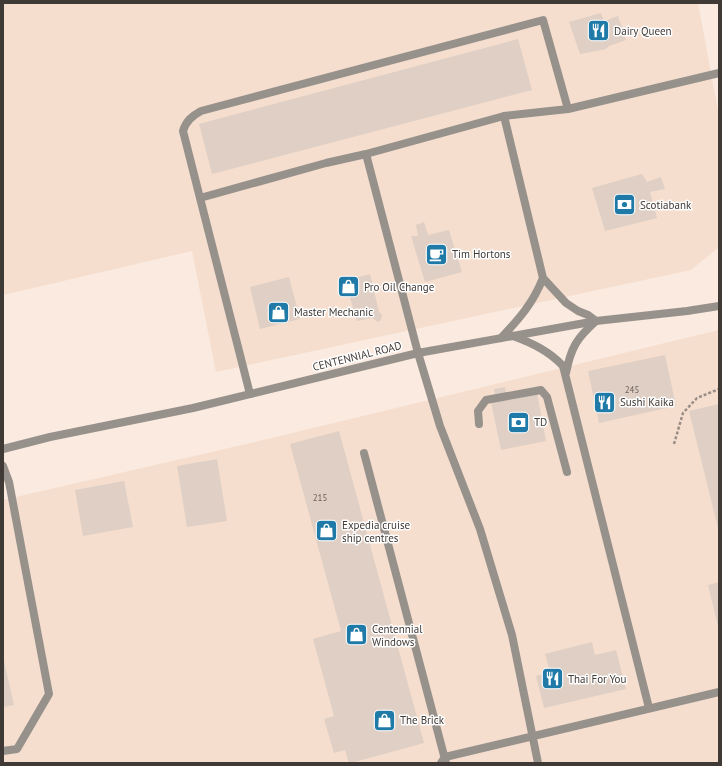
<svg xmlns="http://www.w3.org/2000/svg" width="722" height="766" viewBox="0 0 722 766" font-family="'PT Sans',sans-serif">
<rect width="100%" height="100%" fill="#fbeadf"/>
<path fill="#f5dece" d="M3,3H698L719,116V247L691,270L216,372L192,251L3,295Z
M719,330V763H3V500L255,442Z"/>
<path fill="#dfcfc4" d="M601,13L604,21L618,16L626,40L609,46L606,49L580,54L569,22Z
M518,39L532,90L212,174L199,124Z
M642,174L647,182L661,177L665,189L650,192L657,218L605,231L592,188Z
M424,222L428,235L449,230L462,272L425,282L411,236H418L416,225Z
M370,274L379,312L382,315L381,320L378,322L372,318L357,321L345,281Z
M289,277L300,319L260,329L250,287Z
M665,355L676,406L599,423L588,371Z
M505,387L507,399L537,393L546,441L501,450L491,402L496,401L494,389Z
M719,404V528H718L689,411Z
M339,431L424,743L351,763H349L345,750L334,753L324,719L334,716L313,639L341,631L290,444Z
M217,459L227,521L187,527L177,466Z
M124,481L133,527L83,536L75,490Z
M719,582V626H718L708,585Z
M592,642L595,655L616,650L626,689L544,708L536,676L550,672L545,654Z
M4,661L14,705L3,707V662Z"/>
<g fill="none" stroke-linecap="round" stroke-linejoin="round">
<path stroke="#998e87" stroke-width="2.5" stroke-dasharray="3 2" stroke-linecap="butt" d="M674,444L683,413L697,398L719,389"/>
<path stroke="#97918c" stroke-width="8" d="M504,116L543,278L566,303L578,311L588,315L596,321C577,338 571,347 566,373
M366,154L418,353L440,426L480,529L512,635L538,763
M200,198L183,131C186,121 192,116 201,111L543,20L568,109
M513,336C532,343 549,351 563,366L649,708
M501,338C520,318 533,303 543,278
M250,394L200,198L326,163L366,154L504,116L568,109L719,73
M479,424L478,411L486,400L541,390L547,397L567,472
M364,453L446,763
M3,466L9,482L49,694L17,749L3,751
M441,763L445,757L719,692"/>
<path stroke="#97918c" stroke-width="8" d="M3,449L50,437L193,408L418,353L596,321L687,311L719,306"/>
</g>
<defs>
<symbol id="restaurant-square" viewBox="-11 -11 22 22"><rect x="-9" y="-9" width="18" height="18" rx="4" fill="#207aa8" stroke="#fff"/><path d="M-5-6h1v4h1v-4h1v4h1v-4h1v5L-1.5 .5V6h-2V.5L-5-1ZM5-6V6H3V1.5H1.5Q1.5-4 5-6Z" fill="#fff"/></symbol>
<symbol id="bank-square" viewBox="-11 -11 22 22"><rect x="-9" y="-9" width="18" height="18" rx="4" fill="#207aa8" stroke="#fff"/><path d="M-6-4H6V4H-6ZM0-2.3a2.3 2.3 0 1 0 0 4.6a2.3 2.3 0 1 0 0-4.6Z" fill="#fff"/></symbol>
<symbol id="cafe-square" viewBox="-11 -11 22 22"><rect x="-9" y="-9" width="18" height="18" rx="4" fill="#207aa8" stroke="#fff"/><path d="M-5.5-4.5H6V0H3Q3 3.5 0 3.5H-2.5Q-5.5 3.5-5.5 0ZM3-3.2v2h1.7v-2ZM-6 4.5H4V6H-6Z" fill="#fff"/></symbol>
<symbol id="shop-square" viewBox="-11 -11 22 22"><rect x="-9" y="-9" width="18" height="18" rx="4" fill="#207aa8" stroke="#fff"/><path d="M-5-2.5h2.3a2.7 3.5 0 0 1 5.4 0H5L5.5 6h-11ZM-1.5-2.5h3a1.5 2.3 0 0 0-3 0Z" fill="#fff"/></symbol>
</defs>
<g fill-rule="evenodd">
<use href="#restaurant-square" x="586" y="18" width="25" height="25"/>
<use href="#bank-square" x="612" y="192" width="25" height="25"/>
<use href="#cafe-square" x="424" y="242" width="25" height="25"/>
<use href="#shop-square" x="336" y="274" width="25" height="25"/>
<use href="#shop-square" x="266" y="300" width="25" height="25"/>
<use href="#restaurant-square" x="592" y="390" width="25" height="25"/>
<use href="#bank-square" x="506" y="410" width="25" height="25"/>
<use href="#shop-square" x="314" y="518" width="25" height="25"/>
<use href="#shop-square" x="344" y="622" width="25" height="25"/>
<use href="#restaurant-square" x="540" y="666" width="25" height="25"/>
<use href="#shop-square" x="372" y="708" width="25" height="25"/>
</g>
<g text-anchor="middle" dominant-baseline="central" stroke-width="3" stroke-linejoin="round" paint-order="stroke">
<g font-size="9" fill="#685f5a">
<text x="632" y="389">245</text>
<text x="320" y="497">215</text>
</g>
<g font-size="11" fill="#403a36" stroke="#fff" text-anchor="start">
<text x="614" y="31">Dairy Queen</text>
<text x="640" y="205">Scotiabank</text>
<text x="452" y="254">Tim Hortons</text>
<text x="364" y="287">Pro Oil Change</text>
<text x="294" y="312">Master Mechanic</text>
<text x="620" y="402">Sushi Kaika</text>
<text x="534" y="422">TD</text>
<text x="342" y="525">Expedia cruise<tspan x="342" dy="13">ship centres</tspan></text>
<text x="372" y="629">Centennial<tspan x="372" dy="13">Windows</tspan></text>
<text x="568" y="679">Thai For You</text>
<text x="400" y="720">The Brick</text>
</g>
<g font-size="11" fill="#403a36" stroke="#fff">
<text transform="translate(357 356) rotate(-14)">CENTENNIAL ROAD</text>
</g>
</g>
<rect width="722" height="766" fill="none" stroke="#403a36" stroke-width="8"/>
</svg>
